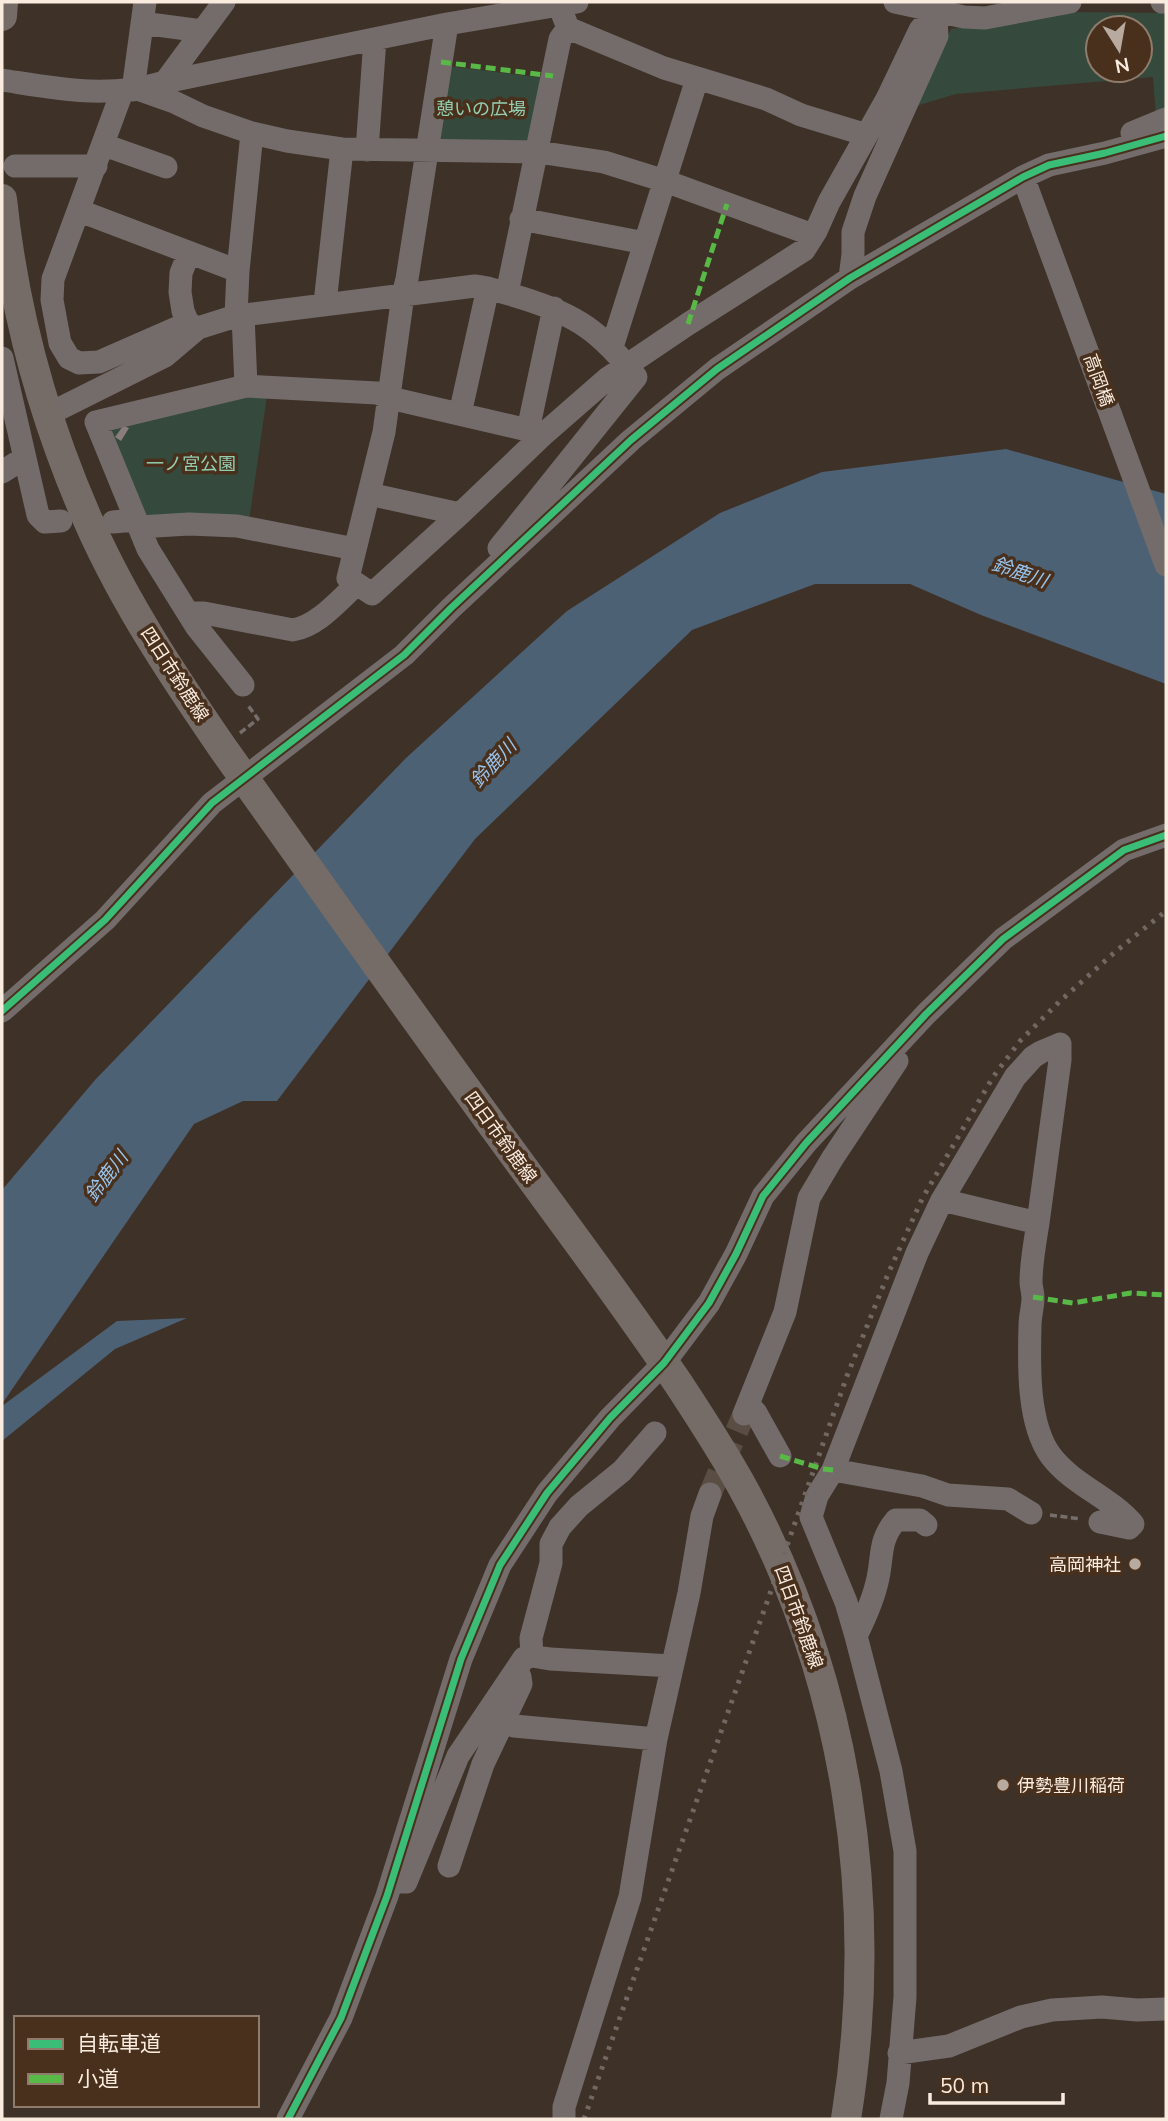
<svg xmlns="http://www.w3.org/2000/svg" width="1168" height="2121" viewBox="0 0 1168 2121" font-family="Mulish,'Noto Sans JP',sans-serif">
<rect width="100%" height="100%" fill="#3e3127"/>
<path fill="#354a3d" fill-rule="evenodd" d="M1069,12L1166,13V113L1156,117L1153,77L956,94L916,106L951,29ZM1098,28H1140V70H1098Z
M447,66L545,78L526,145L439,143Z
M248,393L267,396L249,521L145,520L107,437L113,424Z"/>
<path fill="#4d6175" d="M1006,449L1166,494V684L981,615L910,584H815L692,630L475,839L277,1101H243L194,1124L2,1404V1190L95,1080L406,758L567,611L720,513L822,472Z
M187,1318L115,1349L2,1441V1406L117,1321Z"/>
<path fill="#8a7d7c" d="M123,426L129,428L121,441L115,437Z"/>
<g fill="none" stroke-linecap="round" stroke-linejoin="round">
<path stroke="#5a4d43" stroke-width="23" stroke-dasharray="23 11" stroke-linecap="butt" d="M710,1494L744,1414"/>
<path stroke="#766e6b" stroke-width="3.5" stroke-dasharray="7 3.5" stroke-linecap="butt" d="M240,733L258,719L247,704
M1050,1515L1081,1519"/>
<path stroke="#736c6b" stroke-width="23" d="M895,2L964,17L985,18L1070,2
M1162,2H1166
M142,23L202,31
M568,28L664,68L766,99L801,115L867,135
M2,80C60,89 107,99 165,82L447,24L577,2
M165,82L224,2
M133,90L145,2
M140,90L174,102L203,116L252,133L287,141L342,149L538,152L604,162L665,181L813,235
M122,92L53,279L52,300L60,343L69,358L79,363L99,362L188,323
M1132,133L1166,119
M104,145L166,167
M367,150L375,39
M15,166H96
M1023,177L1166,565
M80,211L238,271
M521,219L645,243
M189,253L181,273L180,292L183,311L188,323L198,328
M850,278L853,254V232L865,196L937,36L935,5
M507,293L560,39L568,28L563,15
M325,303L342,149
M243,315L246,386
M236,316L238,271L252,133
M612,347L697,79
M2,358L38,515L45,522L61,521
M460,414L488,288
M47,415L165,356L198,328L236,316L475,286C491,288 506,293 522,298C577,315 601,332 636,377L499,548
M528,430L554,308
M2,472L24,458
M369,494L460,514
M113,522L135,520
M139,527L189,524L237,526L355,549
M357,584L372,594L460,514L545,433L608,378L688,324L804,250L816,231L829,202L887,99L920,30L937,9
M188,613H204L293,630C318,626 339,600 357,584L348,578L384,432L403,295L407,279L447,24
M243,685L196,626L148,549L96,422L246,386L377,393L390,398L528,430L545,433
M2,1011L105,920L212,803L404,655L451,608L631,440L717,369L850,278L1023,177L1049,165L1105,153L1166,136
M1038,1223C1035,1242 1031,1263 1031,1282C1031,1287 1033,1292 1033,1298C1033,1307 1030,1316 1030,1325C1029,1363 1027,1424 1051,1456C1073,1485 1110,1497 1133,1524L1129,1528L1100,1522
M748,1404L756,1413L780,1456
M744,1414L785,1312L809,1198L832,1159L897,1061
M833,1470L922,1486L948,1495L1008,1499L1031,1513
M856,1636C865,1618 874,1598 878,1578C883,1554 879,1540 896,1520H920L926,1525
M532,1656L550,1659L672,1666
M503,1722L514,1726L656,1739
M449,1866L483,1764L521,1684L520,1677
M398,1882H406L458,1756L524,1658L532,1656L531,1638L551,1563V1544L560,1527L579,1506L622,1471L655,1433
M899,2053L949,2046L1021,2017L1052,2010L1102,2007L1137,2010L1166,2009
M288,2119L341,2018L387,1896L461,1659L500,1565L547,1493L610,1418L664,1363L709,1303L736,1254L763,1196L806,1143L926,1014L1003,939L1124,850L1166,835
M564,2119V2107L630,1897L656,1739L689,1593L702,1516L710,1494
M891,2119L898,2083L905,1997V1851L891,1771L856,1636L846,1602L811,1517L817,1496L833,1470L917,1253L942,1200L1038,1223L1060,1060V1044L1041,1052L1033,1057L1015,1077L942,1200"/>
<path stroke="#756c68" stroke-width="30" d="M2,16L3,2
M2,199C14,313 44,422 91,527C126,605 174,677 222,747C317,881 412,1015 509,1148C566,1226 624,1303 678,1383C701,1418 724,1453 744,1490C848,1682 881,1904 846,2119"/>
<path stroke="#726863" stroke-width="5" stroke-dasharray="3.5 7" stroke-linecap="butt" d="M584,2119L847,1376L888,1274L922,1199L993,1077L1020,1041L1059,1002L1115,952L1166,911"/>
<path stroke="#58b947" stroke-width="5" stroke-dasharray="10 5" stroke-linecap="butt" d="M441,62L553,76
M688,324L727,204
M1033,1297L1073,1303L1131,1293L1166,1295
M780,1456L823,1469L833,1470"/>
<defs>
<path id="cycleway" d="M2,1011L105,920L212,803L404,655L451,608L631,440L717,369L850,278L1023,177L1049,165L1105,153L1166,136
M288,2119L341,2018L387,1896L461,1659L500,1565L547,1493L610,1418L664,1363L709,1303L736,1254L763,1196L806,1143L926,1014L1003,939L1124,850L1166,835"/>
</defs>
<use href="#cycleway" stroke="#48301d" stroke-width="11"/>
<use href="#cycleway" stroke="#3abd76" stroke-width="7"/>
</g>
<g fill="#b8aa9f" stroke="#48301d" stroke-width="2.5">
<circle cx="1135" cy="1564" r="7"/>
<circle cx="1003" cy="1785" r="7"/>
</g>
<g text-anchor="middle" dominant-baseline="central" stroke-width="7" stroke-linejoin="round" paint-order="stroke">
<g font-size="18" fill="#92cfb1" stroke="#48301d">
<text x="481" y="108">憩いの広場</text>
<text x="191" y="463">一ノ宮公園</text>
</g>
<g font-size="18" fill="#faebdf" stroke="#48301d">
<text transform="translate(1099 380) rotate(70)">高岡橋</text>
<text transform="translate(175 674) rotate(57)">四日市鈴鹿線</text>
<text transform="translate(501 1137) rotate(54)">四日市鈴鹿線</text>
<text transform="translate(799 1617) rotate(70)">四日市鈴鹿線</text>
</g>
<g font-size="18" fill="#faebdf" stroke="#48301d" text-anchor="end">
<text x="1121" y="1564">高岡神社</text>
<text x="1017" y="1785" text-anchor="start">伊勢豊川稲荷</text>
</g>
<g font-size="19" font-style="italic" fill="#98c5ef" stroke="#48301d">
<text transform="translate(1020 572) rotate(19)">鈴鹿川</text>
<text transform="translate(493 763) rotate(-47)">鈴鹿川</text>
<text transform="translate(106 1176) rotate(-53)">鈴鹿川</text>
</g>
</g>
<rect width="1168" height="2121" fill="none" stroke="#faebdf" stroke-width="7"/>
<rect x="14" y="2016" width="245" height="91" fill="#48301d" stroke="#8f7b6b" stroke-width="2"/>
<rect x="28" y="2039" width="35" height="10" fill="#3abd76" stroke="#8f7b6b" stroke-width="2"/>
<text x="77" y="2051" font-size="21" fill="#faebdf">自転車道</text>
<rect x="28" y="2074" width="35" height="10" fill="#58b947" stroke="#8f7b6b" stroke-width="2"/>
<text x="77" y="2086" font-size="21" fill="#faebdf">小道</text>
<g transform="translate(1119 49) rotate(169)"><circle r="33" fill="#48301d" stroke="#8f7b6b" stroke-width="2"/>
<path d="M0-5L12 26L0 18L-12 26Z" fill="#b8aa9f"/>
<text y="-10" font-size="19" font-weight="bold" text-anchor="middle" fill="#faebdf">N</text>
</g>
<path d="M930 2093v10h133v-10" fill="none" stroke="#faebdf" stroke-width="3.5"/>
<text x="940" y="2093" font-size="21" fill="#faebdf" stroke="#48301d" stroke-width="5" paint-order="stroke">50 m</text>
</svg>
